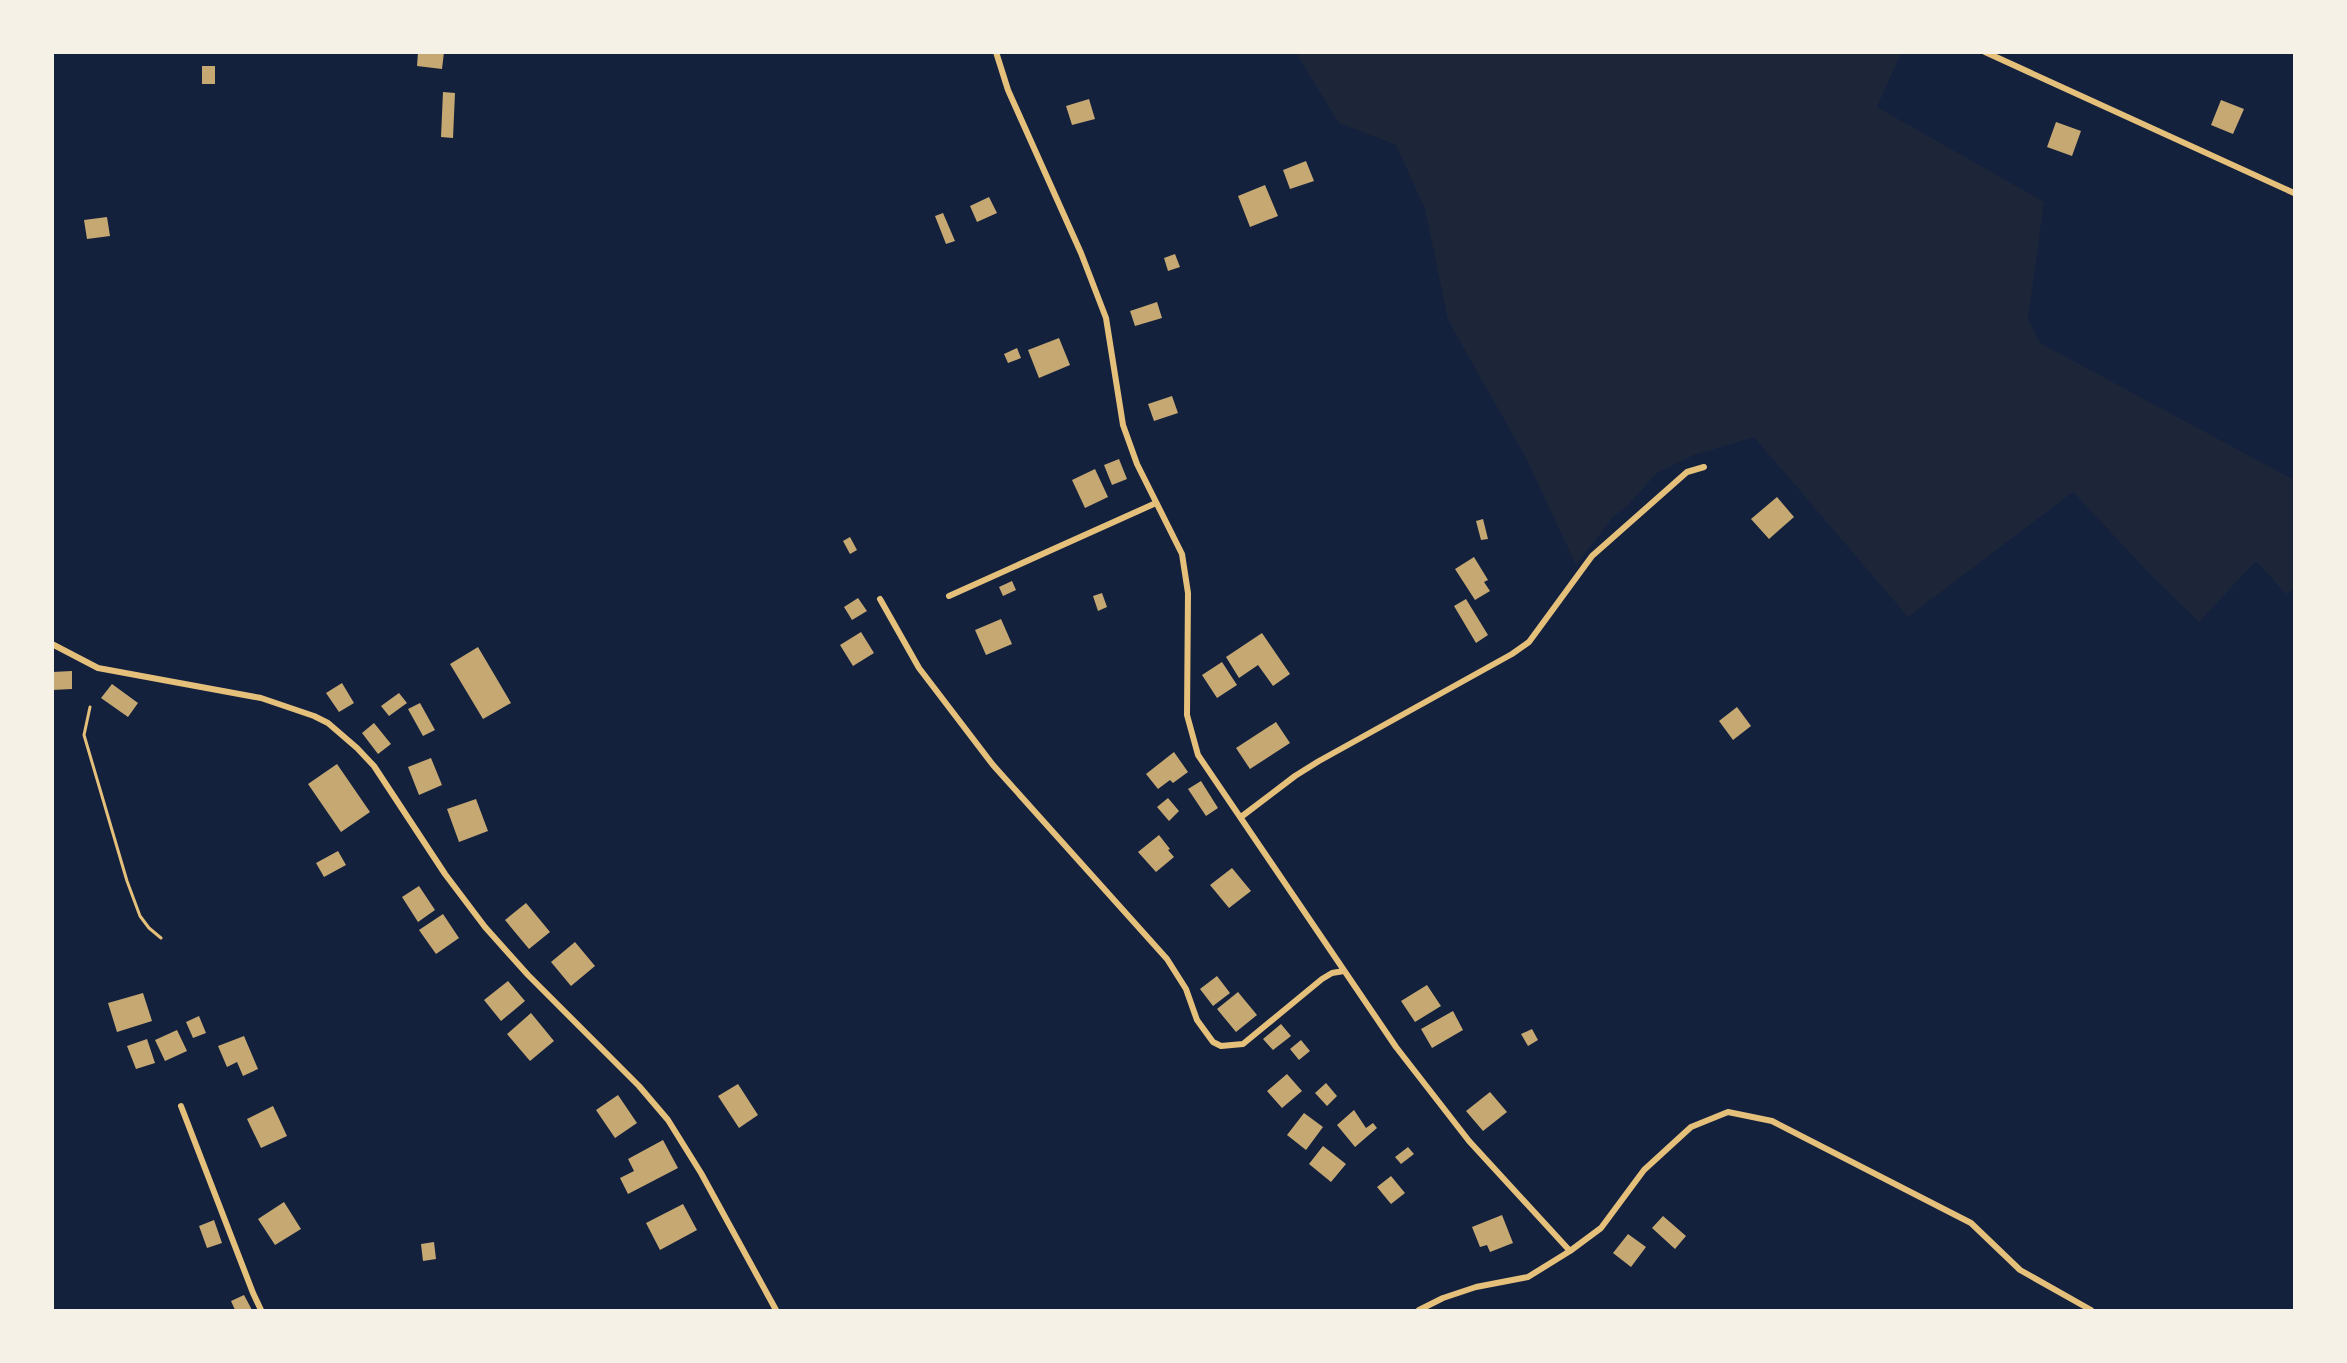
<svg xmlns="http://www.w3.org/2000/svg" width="2347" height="1363" viewBox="0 0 2347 1363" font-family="'Noto Sans',sans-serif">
<rect width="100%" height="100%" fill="#14213d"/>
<path fill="#1d2539" d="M1296,53H1901L1877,107L2044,202L2028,319L2040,343L2294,480V588L2286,594L2256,561L2199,622L2149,573L2073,492L1908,617L1754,437L1694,455L1657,473L1627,506L1613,517L1576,565L1526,458L1448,320L1425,209L1396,145L1339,123Z"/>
<path fill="#c6a872" d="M418,52H444L442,69L417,66Z
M202,66H215V84H202Z
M443,92L455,93L453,138L441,137Z
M1089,99L1095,119L1072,125L1066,106Z
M2221,100L2244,109L2233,134L2211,125Z
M2056,122L2081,131L2072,156L2047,147Z
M1306,161L1314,181L1290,189L1283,170Z
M1265,185L1278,216L1250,227L1238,196Z
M989,197L997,213L977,222L970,206Z
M943,213L955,241L946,244L935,216Z
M107,217L110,236L87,239L84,220Z
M1175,254L1180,267L1168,271L1164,258Z
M1157,302L1162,318L1135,326L1130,311Z
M1059,338L1070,365L1039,378L1028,350Z
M1017,348L1021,358L1008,363L1004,354Z
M1172,396L1178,413L1154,421L1148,404Z
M1119,459L1127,479L1112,485L1104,465Z
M1095,469L1108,497L1085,508L1072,480Z
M1777,497L1794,517L1769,539L1751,519Z
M1483,519L1488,539L1481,540L1476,521Z
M850,537L857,550L850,554L843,541Z
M1474,557L1488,580L1484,582L1490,591L1475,600L1455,569Z
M1012,581L1016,590L1003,596L999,587Z
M1102,593L1107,607L1098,611L1093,596Z
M858,598L867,611L852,620L844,607Z
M1466,599L1488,635L1476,643L1454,606Z
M1001,619L1012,644L986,655L975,630Z
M861,632L874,653L853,666L840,645Z
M1262,633L1290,674L1273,686L1258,665L1239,678L1226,657Z
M478,647L511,703L483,719L450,664Z
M1222,662L1237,685L1217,698L1202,675Z
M72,671V689L52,690V672Z
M342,683L354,703L339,712L326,693Z
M112,684L138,703L128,717L101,698Z
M399,693L407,703L389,716L381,706Z
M420,703L435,730L423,736L408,709Z
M1737,707L1751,726L1733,740L1719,721Z
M1276,722L1290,743L1250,769L1236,748Z
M374,723L391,744L378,754L362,733Z
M1174,752L1188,772L1173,783L1170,780L1158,789L1146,774Z
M431,758L442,785L419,795L408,767Z
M337,764L370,812L341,832L308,784Z
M1201,781L1218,808L1206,816L1188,789Z
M1168,798L1179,811L1169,821L1157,807Z
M476,799L488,831L459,842L447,809Z
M1159,835L1170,849L1168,850L1174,857L1156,872L1138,852Z
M338,851L346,865L324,877L316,863Z
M1232,868L1251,891L1229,908L1210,885Z
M419,886L435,910L418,922L402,897Z
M526,903L550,932L529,949L505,920Z
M443,914L459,938L436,954L419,930Z
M575,942L595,966L571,986L551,962Z
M1217,976L1230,993L1213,1006L1200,989Z
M508,981L525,1001L501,1021L484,1000Z
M1427,985L1441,1006L1415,1022L1401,1001Z
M1238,992L1257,1015L1236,1032L1217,1009Z
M143,993L152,1021L117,1032L108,1003Z
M1453,1011L1463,1030L1432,1048L1421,1029Z
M531,1013L554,1041L530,1061L507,1034Z
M199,1016L206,1033L193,1038L186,1022Z
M1281,1024L1291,1036L1273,1050L1263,1039Z
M1532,1029L1538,1040L1528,1046L1521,1034Z
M177,1030L187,1051L165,1061L155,1040Z
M244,1036L258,1069L243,1076L237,1062L227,1067L218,1046Z
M147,1039L155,1063L136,1069L127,1046Z
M1301,1040L1310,1051L1299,1060L1290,1049Z
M1287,1074L1302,1091L1282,1108L1267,1091Z
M1326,1083L1337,1096L1327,1106L1315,1093Z
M738,1084L758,1115L739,1128L718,1096Z
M1490,1092L1507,1112L1483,1131L1466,1111Z
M618,1095L637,1123L615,1138L596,1110Z
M273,1106L287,1136L261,1148L247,1119Z
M1354,1110L1366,1128L1373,1123L1377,1128L1355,1147L1337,1125Z
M1304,1113L1323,1127L1306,1150L1287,1135Z
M663,1140L678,1168L628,1194L620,1178L634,1171L628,1159Z
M1323,1146L1346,1164L1331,1182L1309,1164Z
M1408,1147L1414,1154L1401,1164L1395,1157Z
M1391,1176L1405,1193L1391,1204L1377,1187Z
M284,1202L301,1229L275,1245L258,1219Z
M683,1204L697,1230L660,1250L646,1223Z
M1502,1215L1513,1243L1490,1252L1487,1245L1480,1247L1472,1227Z
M1663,1216L1686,1236L1675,1249L1652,1228Z
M214,1220L222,1243L207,1248L199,1226Z
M1628,1234L1646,1247L1631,1267L1613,1253Z
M434,1242L436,1259L423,1261L421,1244Z
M244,1295L252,1310H235L231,1301Z"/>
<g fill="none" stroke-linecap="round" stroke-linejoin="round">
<path stroke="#e5c07b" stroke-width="3" d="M90,707L84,735L127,881L140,916L149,928L161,938"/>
<path stroke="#e5c07b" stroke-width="6" d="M996,52L1008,90L1081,253L1106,318L1123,425L1137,464L1182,554L1188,593L1187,715L1198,755L1396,1047L1469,1141L1570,1251L1528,1277L1476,1287L1443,1298L1419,1310
M1985,52L2294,193
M949,596L1156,503
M880,599L919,668L993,765L1167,959L1186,989L1197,1020L1213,1042L1221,1046L1243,1044L1322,979L1332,973L1344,971
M52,644L98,668L261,698L314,716L328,723L357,748L374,766L445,874L485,927L528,975L639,1086L668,1120L701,1173L776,1310
M1241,817L1295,776L1319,761L1512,654L1529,642L1592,556L1687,472L1704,467
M181,1106L253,1293L261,1310
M1570,1251L1601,1228L1644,1170L1691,1127L1728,1112L1772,1121L1971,1223L2020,1270L2091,1310"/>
</g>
<rect width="2347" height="1363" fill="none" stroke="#f6f1e7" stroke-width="108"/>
</svg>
